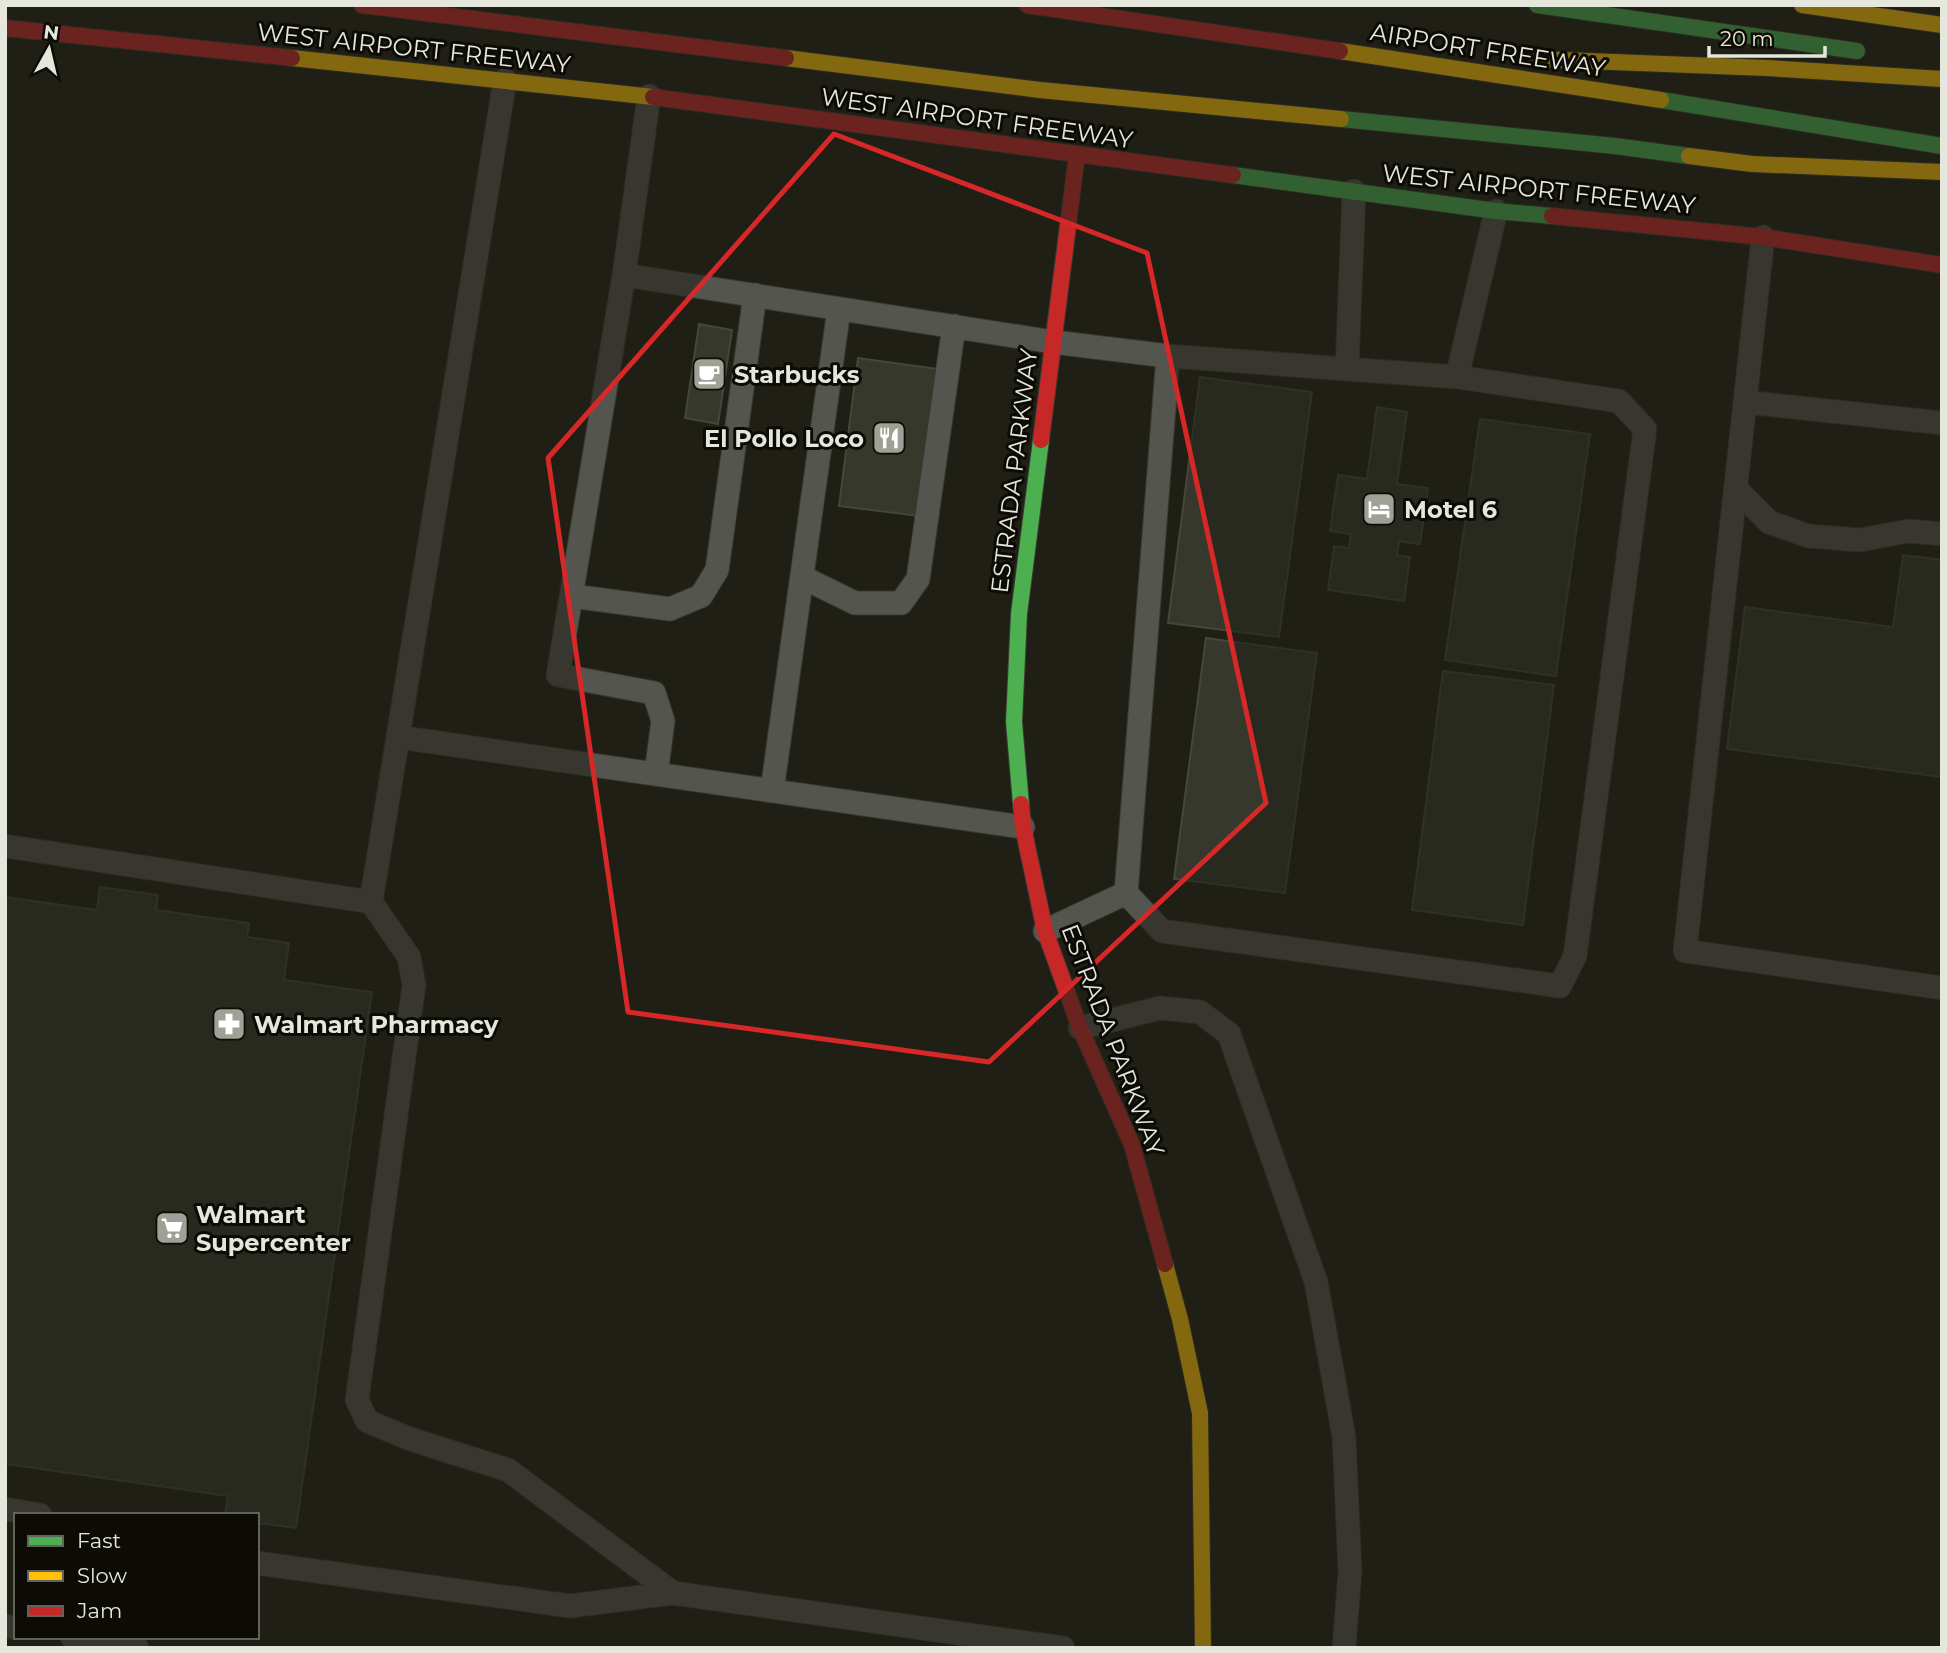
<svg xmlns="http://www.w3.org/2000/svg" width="1947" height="1653" viewBox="0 0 1947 1653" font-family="Montserrat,sans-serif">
<rect width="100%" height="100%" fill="#1f1f15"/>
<path fill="#37382c" stroke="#45463c" stroke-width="2" d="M699,324L732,330L718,424L685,418Z
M858,358L938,369L919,516L839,506Z
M1200,377L1312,392L1279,637L1168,623Z
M1377,407L1407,412L1397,484L1428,488L1420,544L1399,541L1397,555L1410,557L1404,601L1328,590L1334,546L1349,548L1351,534L1330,531L1338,475L1367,479Z
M1480,419L1590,434L1556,676L1445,660Z
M1903,555L1942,560V777L1727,749L1745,607L1893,627Z
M1206,638L1317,653L1285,893L1174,879Z
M1443,671L1554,685L1523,925L1412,910Z
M100,887L158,895L156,910L249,923L247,937L289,943L284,980L372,992L296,1528L257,1523V1515H225L228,1496L5,1464V897L97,910Z"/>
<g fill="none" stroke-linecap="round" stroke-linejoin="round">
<defs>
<path id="lane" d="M505,80L371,902L409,957L414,985L357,1400L367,1421L410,1439L508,1470L673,1593
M649,96L624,275L558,675L654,693L663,721L656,774
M1763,237L1685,951L1942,988
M624,275L1053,342L1168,356L1347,369L1354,191
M1347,369L1457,377
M1745,402L1942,423
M1736,489L1769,522L1808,536L1860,540L1908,531L1942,534
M802,577L855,603H901L918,579L954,326
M572,596L670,609L701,596L717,570L755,295
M398,737L1023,827
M772,791L839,309
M5,846L371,902
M1126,893L1162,931L1560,986L1575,956L1645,429L1619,401L1457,377L1496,211
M1045,931L1126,893L1168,356
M1080,1028L1160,1008L1200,1012L1229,1034L1316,1282L1344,1437L1350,1571L1344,1648
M5,1509L40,1515
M257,1563L570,1606L673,1593L1063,1648
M5,1626L16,1628
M72,1637L137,1648"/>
<path id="fast" d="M1537,5L1857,51
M1661,100L1942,146
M1341,119L1615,146L1689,156
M1233,175L1496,211L1552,216
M1021,804L1014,722L1019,614L1041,440"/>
<path id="slow" d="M1802,5L1942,25
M1340,51L1661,100
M292,58L653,97
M786,58L1040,90L1341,119
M1536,59L1767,68L1942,79
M1689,156L1752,164L1942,172
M1165,1264L1180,1319L1200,1413L1203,1648"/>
<path id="jam" d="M362,5L786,58
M1027,5L1340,51
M5,28L292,58
M653,97L1233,175
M1552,216L1763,237L1942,265
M1041,440L1077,154
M1021,804L1023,827L1045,931L1080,1028L1132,1145L1165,1264"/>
</defs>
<use href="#lane" stroke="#3a3a32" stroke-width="25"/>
<use href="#fast" stroke="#3a3a32" stroke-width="18"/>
<use href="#slow" stroke="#3a3a32" stroke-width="18"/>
<use href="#jam" stroke="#3a3a32" stroke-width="18"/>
<use href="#lane" stroke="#555550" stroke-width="23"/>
<use href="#fast" stroke="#4caf50" stroke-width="16"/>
<use href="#slow" stroke="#ffc107" stroke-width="16"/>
<use href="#jam" stroke="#c62828" stroke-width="16"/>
</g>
<path d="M0 0H1947V1653H0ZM834,134L1147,253L1266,803L989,1062L628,1012L548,458Z" fill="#1f1f15" fill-opacity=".55" fill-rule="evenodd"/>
<path fill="none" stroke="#d62828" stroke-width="5" stroke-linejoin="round" d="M834,134L1147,253L1266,803L989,1062L628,1012L548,458Z"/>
<defs>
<symbol id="cafe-square" viewBox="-11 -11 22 22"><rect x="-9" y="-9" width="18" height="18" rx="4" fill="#a0a196" stroke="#0c0b05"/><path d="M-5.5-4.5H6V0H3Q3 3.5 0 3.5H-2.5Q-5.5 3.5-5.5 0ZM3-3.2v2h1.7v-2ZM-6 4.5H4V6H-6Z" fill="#fff"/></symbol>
<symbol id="restaurant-square" viewBox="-11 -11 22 22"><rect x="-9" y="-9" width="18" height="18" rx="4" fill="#a0a196" stroke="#0c0b05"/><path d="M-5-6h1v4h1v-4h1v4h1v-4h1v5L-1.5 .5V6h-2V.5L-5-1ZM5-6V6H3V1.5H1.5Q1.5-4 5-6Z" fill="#fff"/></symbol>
<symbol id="hotel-square" viewBox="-11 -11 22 22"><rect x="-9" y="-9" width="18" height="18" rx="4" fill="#a0a196" stroke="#0c0b05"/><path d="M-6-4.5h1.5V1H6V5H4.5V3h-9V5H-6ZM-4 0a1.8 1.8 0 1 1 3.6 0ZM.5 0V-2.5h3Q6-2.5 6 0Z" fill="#fff"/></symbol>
<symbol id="pharmacy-square" viewBox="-11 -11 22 22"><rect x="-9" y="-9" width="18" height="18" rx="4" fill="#a0a196" stroke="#0c0b05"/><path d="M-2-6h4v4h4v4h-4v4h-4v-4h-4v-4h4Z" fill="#fff"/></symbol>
<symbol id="supermarket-square" viewBox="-11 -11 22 22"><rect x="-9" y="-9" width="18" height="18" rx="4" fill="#a0a196" stroke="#0c0b05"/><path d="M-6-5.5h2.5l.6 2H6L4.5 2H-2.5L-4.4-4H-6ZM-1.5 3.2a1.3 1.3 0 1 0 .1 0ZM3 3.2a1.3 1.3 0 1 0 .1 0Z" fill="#fff"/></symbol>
</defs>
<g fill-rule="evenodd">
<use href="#cafe-square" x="690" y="355" width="38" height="38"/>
<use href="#restaurant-square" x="870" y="419" width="38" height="38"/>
<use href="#hotel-square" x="1360" y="490" width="38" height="38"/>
<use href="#pharmacy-square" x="210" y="1005" width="38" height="38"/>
<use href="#supermarket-square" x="153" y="1209" width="38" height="38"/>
</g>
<g text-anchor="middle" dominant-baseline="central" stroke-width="6" stroke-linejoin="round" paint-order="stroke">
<g font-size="24" fill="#e6e7dc" stroke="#0c0b05">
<text transform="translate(414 48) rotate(6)">WEST AIRPORT FREEWAY</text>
<text transform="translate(1488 50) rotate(9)">AIRPORT FREEWAY</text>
<text transform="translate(977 118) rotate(8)">WEST AIRPORT FREEWAY</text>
<text transform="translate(1539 189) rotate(6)">WEST AIRPORT FREEWAY</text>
<text transform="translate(1014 471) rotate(-83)">ESTRADA PARKWAY</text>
<text transform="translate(1113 1040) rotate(69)">ESTRADA PARKWAY</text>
</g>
<g font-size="24" font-weight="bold" fill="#e6e7dc" stroke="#0c0b05" text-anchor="start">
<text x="734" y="374">Starbucks</text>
<text x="864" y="438" text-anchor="end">El Pollo Loco</text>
<text x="1404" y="509">Motel 6</text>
<text x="254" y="1024">Walmart Pharmacy</text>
<text x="196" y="1214">Walmart<tspan x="196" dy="28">Supercenter</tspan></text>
</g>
</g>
<rect width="1947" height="1653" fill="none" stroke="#e6e7dc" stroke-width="14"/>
<rect x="14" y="1513" width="245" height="126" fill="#0c0b05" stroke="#63635b" stroke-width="2"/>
<rect x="28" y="1536" width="35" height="10" fill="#4caf50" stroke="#63635b" stroke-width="2"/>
<text x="77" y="1548" font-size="21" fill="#e6e7dc">Fast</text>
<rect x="28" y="1571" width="35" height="10" fill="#ffc107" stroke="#63635b" stroke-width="2"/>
<text x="77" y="1583" font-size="21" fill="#e6e7dc">Slow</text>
<rect x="28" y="1606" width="35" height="10" fill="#c62828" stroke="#63635b" stroke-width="2"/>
<text x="77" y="1618" font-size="21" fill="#e6e7dc">Jam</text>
<g transform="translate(49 49) rotate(8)" stroke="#0c0b05" stroke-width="5" paint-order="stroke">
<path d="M0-5L12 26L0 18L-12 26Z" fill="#e6e7dc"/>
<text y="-10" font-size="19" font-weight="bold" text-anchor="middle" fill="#e6e7dc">N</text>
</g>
<path d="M1709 46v10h116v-10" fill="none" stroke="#e6e7dc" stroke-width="3.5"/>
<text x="1720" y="46" font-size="21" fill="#e6e7dc" stroke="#0c0b05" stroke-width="5" paint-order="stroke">20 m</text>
</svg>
